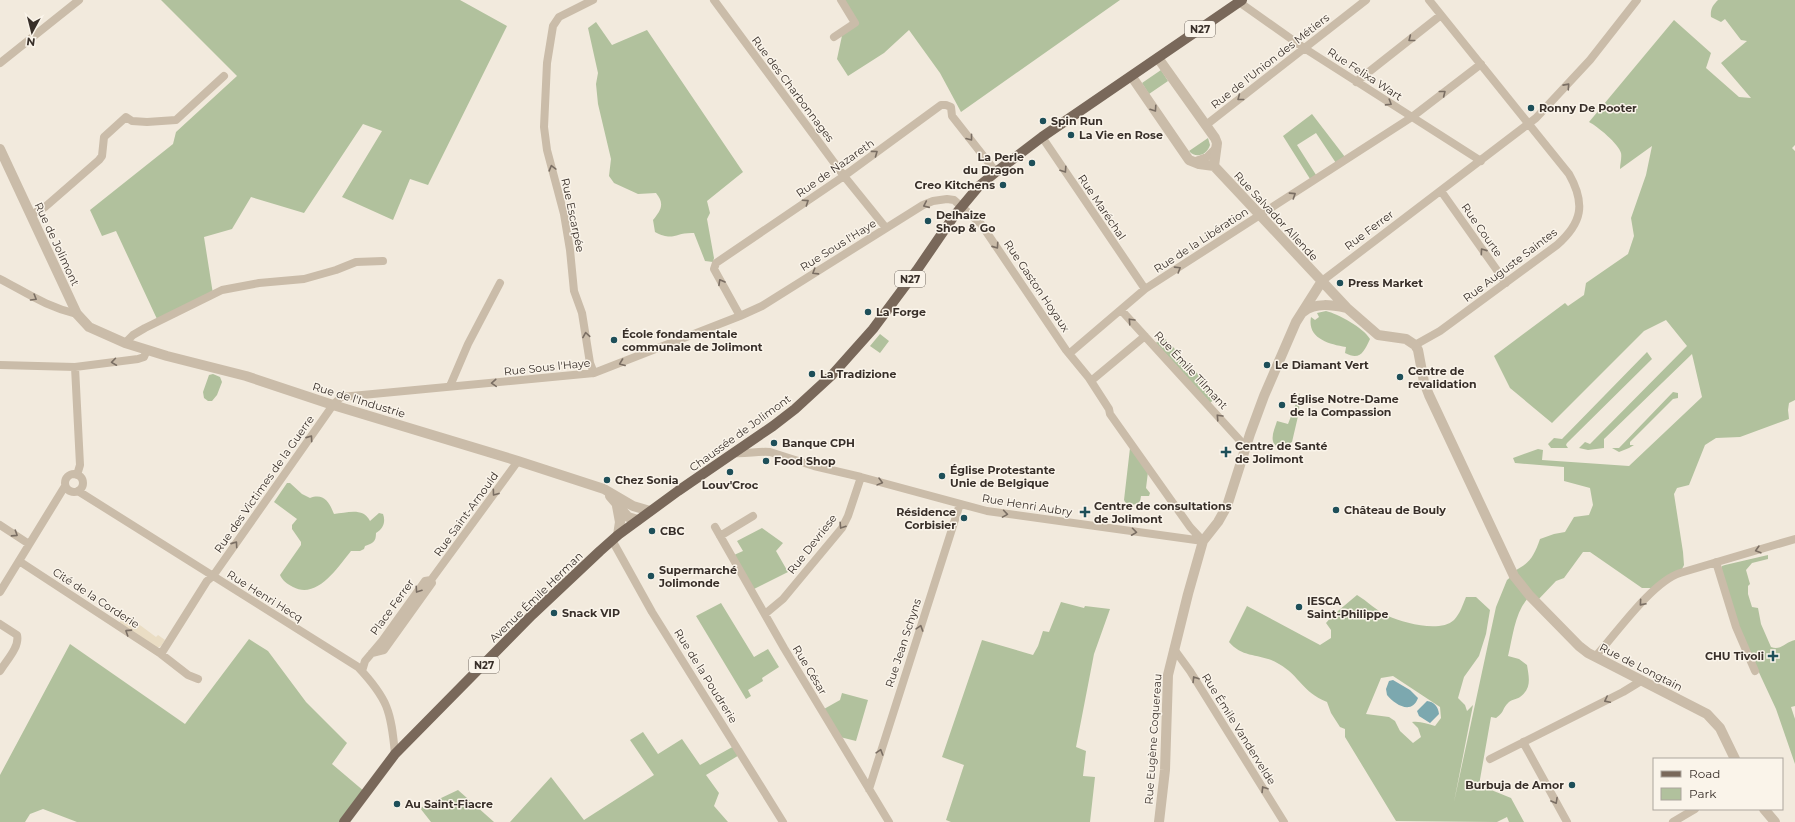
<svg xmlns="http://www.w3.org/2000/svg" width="1795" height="822" viewBox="0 0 1795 822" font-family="Montserrat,sans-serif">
<rect width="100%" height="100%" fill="#f2eadd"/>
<path fill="#b1c19d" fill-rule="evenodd" d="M161,0H460L507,26L428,185L410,179L393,220L342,197L382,131L363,124L304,213L251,197L232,229L204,237L213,294L157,319L116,231L102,236L90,210L173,144L176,132L237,76Z
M841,0H1120L961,112L940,73L909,30L884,53L848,76L837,59L843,31L855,23Z
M1718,0H1795V145L1792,148L1795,151V400L1789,403L1788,410L1789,419L1740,437L1716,438L1705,445L1689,485L1677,488L1674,494L1683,552L1684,565L1680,573L1655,588H1642L1590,552H1583L1564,578L1556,581L1536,602L1530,596C1515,610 1513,636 1508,656L1519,659L1527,665C1529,678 1532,688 1520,697C1517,699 1513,699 1509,702C1502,708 1505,712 1496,718L1491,717L1479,785L1511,798L1524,822H1509L1507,817L1497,822L1396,821L1345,737V729L1340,727L1331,713L1327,702C1302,692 1300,676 1279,664C1262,653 1243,659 1229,642L1247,606L1320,645L1331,638V630L1326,623L1332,616L1357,595C1367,601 1377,611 1388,616C1404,623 1440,633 1454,620C1460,614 1463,604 1466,597H1476L1490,610L1486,634L1479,656L1464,677L1458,698L1465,705L1467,711L1473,705L1454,802L1496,607L1507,580L1513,575L1512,572C1530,564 1534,556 1540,539L1554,534L1565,532L1574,517L1589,515L1593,505L1590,488L1564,481V467L1515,463L1513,458L1538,449L1543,450L1542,460L1629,466L1702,397L1692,354L1604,439V448L1588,450L1579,448L1585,442L1590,444L1687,346L1666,320L1644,331L1552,423L1510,388L1494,356L1565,303L1568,306L1584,295L1586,283L1628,254L1634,236L1631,218L1646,175L1652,146L1620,169C1620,164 1622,158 1621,153C1619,144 1597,126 1589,122L1674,20L1711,53L1706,68L1739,97L1751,98L1721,63L1747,41L1741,40L1725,19L1721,22L1711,17C1710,9 1713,5 1718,0ZM1393,676L1440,707L1441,718L1435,726C1427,724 1421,721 1412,722L1418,728L1421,737L1413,743L1400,731L1395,721L1389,717L1366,714L1381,678Z
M596,22L612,45L647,30L743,172L707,201L710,213L707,219L714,258L713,262L705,261L694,233C675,232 674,242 655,232L653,220C661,210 665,204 656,193L638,194L614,183L609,176L611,159L598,104L596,84L598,73L588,28Z
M1161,70L1168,81L1149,94L1142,83Z
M1312,114L1345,157L1338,166L1316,133L1297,145L1318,178L1312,182L1283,136Z
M1208,138L1210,145C1207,155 1196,159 1189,151Z
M1326,311C1338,314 1364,328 1370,339C1364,352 1360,361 1345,353L1346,347C1328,344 1307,338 1311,317L1315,320L1319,317L1317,313Z
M880,334L889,341L880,353L870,346Z
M1162,335L1218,396L1210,403L1156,343Z
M1647,352L1652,359L1567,443L1566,445L1568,448H1551L1548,444L1554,438L1562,439Z
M213,374L220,377L222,382L217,395L212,401H208L204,398L203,392L209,375Z
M1673,392L1678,393V398L1673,399L1630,442V445H1634L1629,448L1619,452L1612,448H1619Z
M1300,393L1299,412L1292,442L1281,448C1267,444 1274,431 1277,421L1288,424Z
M1130,448L1148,472L1146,488L1150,493L1149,496H1141L1140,502L1133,505L1126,504L1124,500Z
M287,483H290L302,494L310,498C324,493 329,502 334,514C347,513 363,507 370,521L379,513L383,514C386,522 383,529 376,533C376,542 373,543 365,546L364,549L360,551H351C338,567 317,600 293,587C287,584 282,580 280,575L301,545V542L292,529V525L297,519L274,502Z
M762,528L783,543L776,551L788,572L754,589L734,555L743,551L737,541Z
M1768,555V559L1752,563L1746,570L1750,584L1748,586V594L1752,607L1758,608L1761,624L1771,647C1781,651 1785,642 1795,640V706L1791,707L1795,719V764L1776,709L1742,636L1721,569L1722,566L1725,565Z
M1061,602L1084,608L1085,606L1110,609L1094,654L1076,747L1086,751L1083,776L1095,777L1090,822H951L946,820L964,765L942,757L982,640L1033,655L1038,646L1043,631L1049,632Z
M721,603L754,657L768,649L779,667L762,678L763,681L748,690L751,696L746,699L696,616Z
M249,639L268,651L306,702L347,743L332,764L365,792L344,822H77L43,809L30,814L25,822H0V775L70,644L185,724Z
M842,693L868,700L856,741L840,737L824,709L840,700Z
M643,732L658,754L682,739L700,765L736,745L741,754L706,775L719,793L714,806L728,822H510L551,777L584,820L654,775L630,740Z
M458,790L494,822H431L420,808Z"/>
<path fill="#eaddc4" d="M125,614L156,637L158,635L165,640L161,646L157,648L119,623Z"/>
<path fill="#7ca8af" d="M1393,680L1410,690L1418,698C1412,715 1395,705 1387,695L1386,689L1389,681Z
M1427,701C1434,702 1438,706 1439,714L1430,723L1419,716L1417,711Z"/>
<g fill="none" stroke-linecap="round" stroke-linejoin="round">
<path stroke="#cabca9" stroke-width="8" d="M593,0L559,17L553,26L547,63L544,127L547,150L564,214L570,250L574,291L582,313L590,363L594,373
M714,0L844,176L886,228
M1239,2L1304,48L1481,161
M834,37L855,23L841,0
M0,63L79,0
M1356,82L1441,15
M1206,125L1366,0
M1042,137L1145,289
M1193,162L1207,157L1217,147
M1441,191L1506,283
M31,215L45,207L99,160L102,156L104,137L126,117L132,121L147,122L176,120L224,76
M0,279C27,293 47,307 77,314
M1322,281L1536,118L1590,60L1637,0
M1121,310L1245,446
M740,316L714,269L716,263L844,176L941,105H946L951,107L952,116L996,172
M125,343L133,335L145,328L222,290L259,283L304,279L336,270L356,262L383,261
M1415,345L1440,331L1557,245C1582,223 1586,204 1569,174L1429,0
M1070,353L1145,289L1412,117L1481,64
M0,365L75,367L138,359L144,357L147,350
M75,367L80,465L77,475
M1091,381L1145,336
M450,386L468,344L500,283
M733,453C746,454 758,451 770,452L814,466L861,477L987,511L1203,541
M65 483a9 9 0 1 1 18 0a9 9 0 1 1-18 0Z
M78,491L358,667C388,699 391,711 395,754
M0,525L29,544
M715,527L784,648L889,822
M720,536L753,516
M612,540L652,612L783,822
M19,561L161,654L188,675L198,679
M1716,562L1736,627L1755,671
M431,580L518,461
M0,592L65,486
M765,614L783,599L842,528L848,516L861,477
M0,624L17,635C20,647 6,661 0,671
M1174,649L1190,671L1284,822
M161,654L207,581L213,576L333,405L341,397L594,373L740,316L762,306L923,205L933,201L947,199L954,200L981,224L1066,350L1089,378L1109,409L1110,414L1190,527L1203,541
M1595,657C1616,634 1652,582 1680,573L1795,539
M362,671L365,661L382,641L425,581L431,580L432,583L384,650L372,653
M1523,742L1567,822
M1490,759L1623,692L1641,681
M869,789L960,504
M1673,822L1695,809"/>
<path stroke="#cabca9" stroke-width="10" d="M1158,58L1215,138L1217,143L1214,166
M1132,77L1189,160L1199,164L1214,166
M0,149L77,314L89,327L125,343L167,356L246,376L333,405L518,461L604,489L633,506L650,511
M1214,166L1347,308L1378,335L1406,339L1415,345L1418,350L1424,382L1429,395L1514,576L1530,596L1579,646L1588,653L1707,714L1720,728L1735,759
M1303,312C1316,302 1332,305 1347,308
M610,496L628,517L638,520
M617,506L620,522L618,535
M1764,809L1775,822
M1159,822L1165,770L1168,675L1188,594L1203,541L1218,522L1227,506L1250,434L1264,396L1296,322L1322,281"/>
<path stroke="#79685a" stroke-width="10" d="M344,822L395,754L532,615L600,551L618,535L678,491L773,426L795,409L832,375L873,329L917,270L954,216L979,186L996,172L1042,137L1242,0"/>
</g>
<defs><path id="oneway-chevron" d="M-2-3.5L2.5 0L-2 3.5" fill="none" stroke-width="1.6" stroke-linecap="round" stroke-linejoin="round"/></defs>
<g stroke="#7a6e63">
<use href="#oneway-chevron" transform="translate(1411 39) rotate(142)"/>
<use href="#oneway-chevron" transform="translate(1567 86) rotate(-48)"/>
<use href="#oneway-chevron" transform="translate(1443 93) rotate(-38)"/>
<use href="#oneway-chevron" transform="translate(1240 98) rotate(142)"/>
<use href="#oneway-chevron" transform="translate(1389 103) rotate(32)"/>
<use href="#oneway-chevron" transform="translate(1154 109) rotate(56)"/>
<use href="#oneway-chevron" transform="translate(970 138) rotate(52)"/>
<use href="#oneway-chevron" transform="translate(875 153) rotate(-36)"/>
<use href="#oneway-chevron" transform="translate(552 168) rotate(-105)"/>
<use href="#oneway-chevron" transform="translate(1064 170) rotate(56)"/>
<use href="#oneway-chevron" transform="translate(1293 195) rotate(-33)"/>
<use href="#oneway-chevron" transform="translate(806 202) rotate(-34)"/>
<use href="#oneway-chevron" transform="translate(926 205) rotate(156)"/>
<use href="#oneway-chevron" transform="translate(996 246) rotate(55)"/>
<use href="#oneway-chevron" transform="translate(1483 251) rotate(-125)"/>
<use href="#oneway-chevron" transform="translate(1178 269) rotate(-32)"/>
<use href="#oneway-chevron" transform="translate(815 272) rotate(148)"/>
<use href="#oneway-chevron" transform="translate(721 282) rotate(-119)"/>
<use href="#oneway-chevron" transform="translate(34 298) rotate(31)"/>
<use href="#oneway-chevron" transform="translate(1131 321) rotate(-133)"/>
<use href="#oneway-chevron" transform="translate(586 335) rotate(-99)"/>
<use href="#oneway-chevron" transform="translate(114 362) rotate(172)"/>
<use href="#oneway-chevron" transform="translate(622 363) rotate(159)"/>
<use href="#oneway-chevron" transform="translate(494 383) rotate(176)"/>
<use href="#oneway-chevron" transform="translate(1219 417) rotate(-133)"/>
<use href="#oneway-chevron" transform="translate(310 438) rotate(-55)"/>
<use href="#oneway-chevron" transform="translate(880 482) rotate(15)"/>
<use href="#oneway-chevron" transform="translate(495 493) rotate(126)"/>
<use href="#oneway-chevron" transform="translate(1005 514) rotate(9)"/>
<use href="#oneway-chevron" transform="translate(842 526) rotate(123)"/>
<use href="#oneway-chevron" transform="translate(1134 532) rotate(8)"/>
<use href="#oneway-chevron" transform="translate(15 534) rotate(33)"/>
<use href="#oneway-chevron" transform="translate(235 544) rotate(-55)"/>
<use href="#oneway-chevron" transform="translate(1758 550) rotate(164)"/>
<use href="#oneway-chevron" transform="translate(418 590) rotate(124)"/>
<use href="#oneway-chevron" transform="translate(1642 603) rotate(131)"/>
<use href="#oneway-chevron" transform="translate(920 628) rotate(-72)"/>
<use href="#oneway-chevron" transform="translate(128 632) rotate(-147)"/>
<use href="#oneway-chevron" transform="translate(1195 679) rotate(-122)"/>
<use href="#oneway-chevron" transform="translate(1607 700) rotate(153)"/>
<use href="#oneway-chevron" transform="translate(880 752) rotate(-73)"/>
<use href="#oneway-chevron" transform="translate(1264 789) rotate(-122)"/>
<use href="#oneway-chevron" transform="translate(1555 801) rotate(61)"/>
</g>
<g fill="#1e4f59" stroke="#faf4ea" stroke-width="1.5">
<circle cx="1531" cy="108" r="4"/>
<circle cx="1043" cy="121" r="4"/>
<circle cx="1071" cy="135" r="4"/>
<circle cx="1032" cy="163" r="4"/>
<circle cx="1003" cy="185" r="4"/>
<circle cx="928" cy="221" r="4"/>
<circle cx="1340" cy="283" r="4"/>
<circle cx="868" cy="312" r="4"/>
<circle cx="614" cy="340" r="4"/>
<circle cx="1267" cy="365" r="4"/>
<circle cx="812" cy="374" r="4"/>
<circle cx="1400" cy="377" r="4"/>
<circle cx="1282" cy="405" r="4"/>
<circle cx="774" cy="443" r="4"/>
<path d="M1224 446h4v4h4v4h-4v4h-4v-4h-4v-4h4z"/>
<circle cx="766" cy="461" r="4"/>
<circle cx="730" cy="472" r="4"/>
<circle cx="942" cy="476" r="4"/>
<circle cx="607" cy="480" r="4"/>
<circle cx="1336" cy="510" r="4"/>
<path d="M1083 506h4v4h4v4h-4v4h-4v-4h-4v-4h4z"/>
<circle cx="964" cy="518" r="4"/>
<circle cx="652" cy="531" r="4"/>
<circle cx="651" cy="576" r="4"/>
<circle cx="1299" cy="607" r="4"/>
<circle cx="554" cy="613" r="4"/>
<path d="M1771 650h4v4h4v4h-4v4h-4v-4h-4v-4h4z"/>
<circle cx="1572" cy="785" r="4"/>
<circle cx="397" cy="804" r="4"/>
</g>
<g text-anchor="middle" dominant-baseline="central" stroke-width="3" stroke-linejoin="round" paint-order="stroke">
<g fill="#faf4ea" stroke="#726a63" stroke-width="1">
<rect x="1185" y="21" width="30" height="16" rx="3"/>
<rect x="895" y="271" width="30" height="16" rx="3"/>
<rect x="469" y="657" width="30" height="16" rx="3"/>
</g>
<g font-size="10" font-weight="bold" fill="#382f29">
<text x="1200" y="29">N27</text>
<text x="910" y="279">N27</text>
<text x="484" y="665">N27</text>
</g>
<g font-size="11" fill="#382f29" stroke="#faf4ea">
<text transform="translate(1270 61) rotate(-38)">Rue de l'Union des Métiers</text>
<text transform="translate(1365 74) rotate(33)">Rue Felixa Wart</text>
<text transform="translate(793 89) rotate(53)">Rue des Charbonnages</text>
<text transform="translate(835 168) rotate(-35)">Rue de Nazareth</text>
<text transform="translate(1102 207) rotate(56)">Rue Maréchal</text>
<text transform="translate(573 215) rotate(78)">Rue Escarpée</text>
<text transform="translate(1276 216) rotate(47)">Rue Salvador Allende</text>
<text transform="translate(1369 230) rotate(-37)">Rue Ferrer</text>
<text transform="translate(1482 230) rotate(55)">Rue Courte</text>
<text transform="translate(1201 240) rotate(-33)">Rue de la Libération</text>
<text transform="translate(57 244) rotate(65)">Rue de Jolimont</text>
<text transform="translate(838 245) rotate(-32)">Rue Sous l'Haye</text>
<text transform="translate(1510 265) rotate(-37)">Rue Auguste Saintes</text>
<text transform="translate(1037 286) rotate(56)">Rue Gaston Hoyaux</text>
<text transform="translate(547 367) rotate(-6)">Rue Sous l'Haye</text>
<text transform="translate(1191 370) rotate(47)">Rue Émile Tilmant</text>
<text transform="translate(359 400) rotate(17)">Rue de l'Industrie</text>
<text transform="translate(740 433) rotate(-36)">Chaussée de Jolimont</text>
<text transform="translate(264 484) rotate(-55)">Rue des Victimes de la Guerre</text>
<text transform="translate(1027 505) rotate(9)">Rue Henri Aubry</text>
<text transform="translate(466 514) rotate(-54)">Rue Saint-Arnould</text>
<text transform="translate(812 544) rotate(-52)">Rue Devriese</text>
<text transform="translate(265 596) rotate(32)">Rue Henri Hecq</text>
<text transform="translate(536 597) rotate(-44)">Avenue Émile Herman</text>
<text transform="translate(96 598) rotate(33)">Cité de la Corderie</text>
<text transform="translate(392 607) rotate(-54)">Place Ferrer</text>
<text transform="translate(903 643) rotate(-72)">Rue Jean Schyns</text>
<text transform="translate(1641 667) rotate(27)">Rue de Longtain</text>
<text transform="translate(810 670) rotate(59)">Rue César</text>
<text transform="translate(706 676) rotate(58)">Rue de la Poudrerie</text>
<text transform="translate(1239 729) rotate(58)">Rue Émile Vandervelde</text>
<text transform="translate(1153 739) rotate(-86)">Rue Eugène Coquereau</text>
</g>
<g font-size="11" font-weight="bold" fill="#382f29" stroke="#faf4ea" text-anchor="start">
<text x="1539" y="108">Ronny De Pooter</text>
<text x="1051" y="121">Spin Run</text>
<text x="1079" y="135">La Vie en Rose</text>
<text x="1024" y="157" text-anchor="end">La Perle<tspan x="1024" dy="13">du Dragon</tspan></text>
<text x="995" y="185" text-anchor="end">Creo Kitchens</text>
<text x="936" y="215">Delhaize<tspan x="936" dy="13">Shop &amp; Go</tspan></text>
<text x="1348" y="283">Press Market</text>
<text x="876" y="312">La Forge</text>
<text x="622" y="334">École fondamentale<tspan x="622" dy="13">communale de Jolimont</tspan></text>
<text x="1275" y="365">Le Diamant Vert</text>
<text x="1408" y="371">Centre de<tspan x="1408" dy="13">revalidation</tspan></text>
<text x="820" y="374">La Tradizione</text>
<text x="1290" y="399">Église Notre-Dame<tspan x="1290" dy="13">de la Compassion</tspan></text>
<text x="782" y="443">Banque CPH</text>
<text x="1235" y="446">Centre de Santé<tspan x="1235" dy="13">de Jolimont</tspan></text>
<text x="774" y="461">Food Shop</text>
<text x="950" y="470">Église Protestante<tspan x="950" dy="13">Unie de Belgique</tspan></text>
<text x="615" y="480">Chez Sonia</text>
<text x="730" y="485" text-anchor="middle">Louv'Croc</text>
<text x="1094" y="506">Centre de consultations<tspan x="1094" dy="13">de Jolimont</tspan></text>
<text x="1344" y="510">Château de Bouly</text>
<text x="956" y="512" text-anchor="end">Résidence<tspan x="956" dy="13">Corbisier</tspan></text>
<text x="660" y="531">CBC</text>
<text x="659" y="570">Supermarché<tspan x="659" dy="13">Jolimonde</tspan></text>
<text x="1307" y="601">IESCA<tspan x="1307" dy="13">Saint-Philippe</tspan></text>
<text x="562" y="613">Snack VIP</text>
<text x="1764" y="656" text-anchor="end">CHU Tivoli</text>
<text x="1564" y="785" text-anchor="end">Burbuja de Amor</text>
<text x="405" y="804">Au Saint-Fiacre</text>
</g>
</g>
<rect x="1653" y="758" width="130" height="52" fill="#faf4ea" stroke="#aca59d"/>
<rect x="1661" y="771" width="20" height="6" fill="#79685a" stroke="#aca59d"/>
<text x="1689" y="778" font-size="12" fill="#382f29">Road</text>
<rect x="1661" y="788" width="20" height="12" fill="#b1c19d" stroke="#aca59d"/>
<text x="1689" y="798" font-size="12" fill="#382f29">Park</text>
<g transform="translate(32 32) rotate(187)" stroke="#faf4ea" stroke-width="3" paint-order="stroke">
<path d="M0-3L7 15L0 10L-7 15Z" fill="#382f29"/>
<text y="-6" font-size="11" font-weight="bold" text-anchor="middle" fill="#382f29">N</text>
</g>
</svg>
